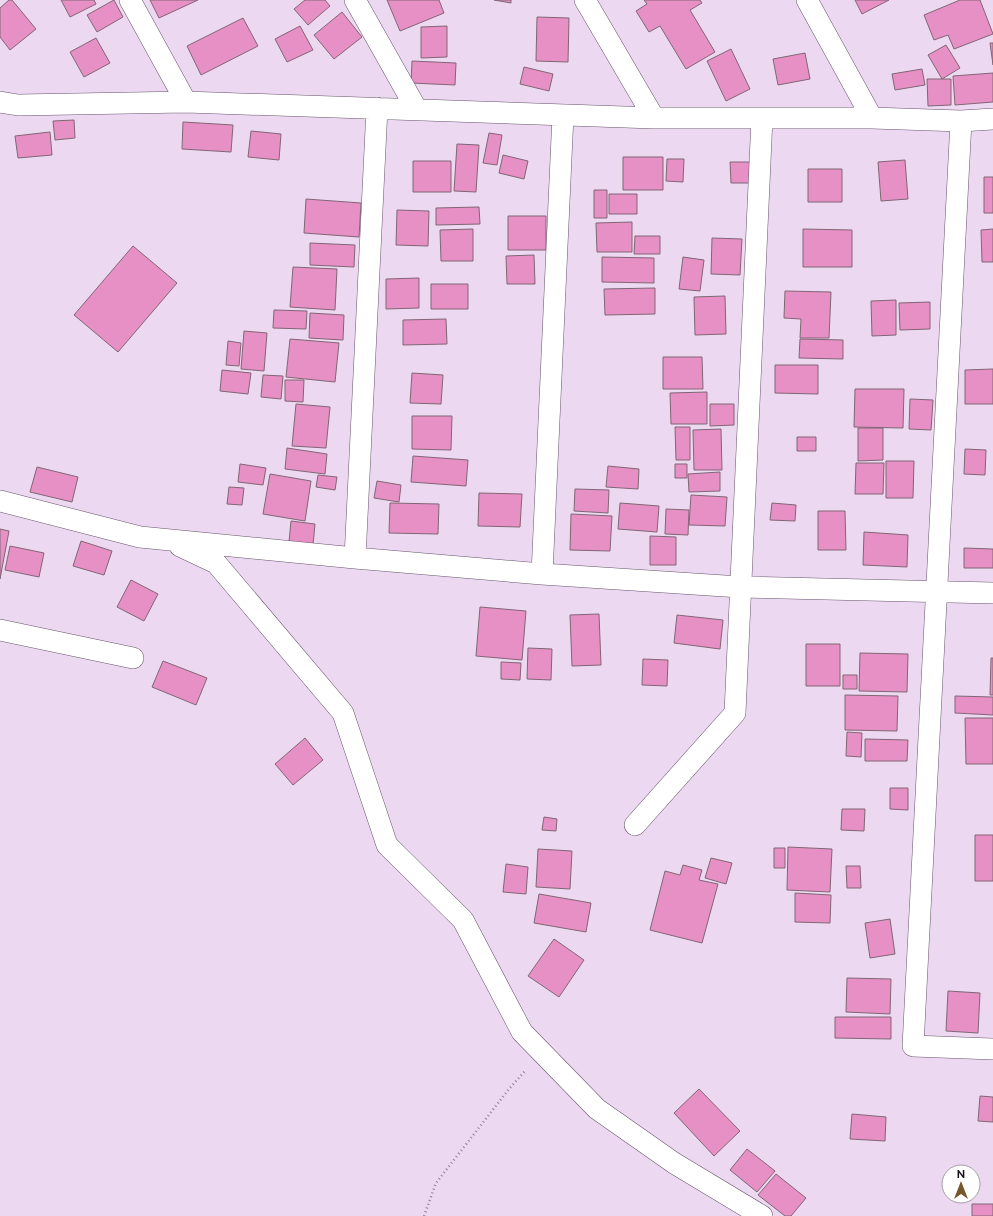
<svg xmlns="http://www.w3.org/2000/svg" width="993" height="1216" viewBox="0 0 993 1216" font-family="Raleway,sans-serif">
<rect width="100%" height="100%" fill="#edd8f1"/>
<path fill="#e790c5" stroke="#806675" d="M9,0H12L36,29L10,50L0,37V8Z
M61,0H94L96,4L70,17Z
M114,0L123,17L97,32L87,15Z
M150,0H198L159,18Z
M305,0H325L330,6L308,25L294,9Z
M387,0H439L444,13L400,31Z
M494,0H511V3Z
M644,0H700L702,3L690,10L715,52L686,69L660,26L649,32L636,11L647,4Z
M855,0H889L862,14Z
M960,0H980L993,34L954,49L948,35L934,40L924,15Z
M342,12L362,37L334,59L314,35Z
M537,17L569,18L568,62L536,61Z
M243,18L258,46L201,75L187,46Z
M300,26L313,50L287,62L275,39Z
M447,26V57L421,58V27Z
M96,38L110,63L84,77L70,52Z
M990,43H993V65Z
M946,45L960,68L942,79L928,55Z
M731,49L750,89L726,101L707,61Z
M805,53L810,79L778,85L773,59Z
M412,61L456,63L455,85L411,83Z
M524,67L553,74L549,91L520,84Z
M922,69L925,85L895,90L892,74Z
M993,73V102L955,105L953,76Z
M927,79H951V105L928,106Z
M74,120L75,138L55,140L53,121Z
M183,122L233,125L231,152L182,149Z
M251,131L281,134L279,160L248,157Z
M50,132L52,155L18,158L15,136Z
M489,133L502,135L497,165L483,163Z
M457,144L479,145L476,192L454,191Z
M503,155L528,161L524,179L499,173Z
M623,157H663V190H623Z
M667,159H684L683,182L666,181Z
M905,160L908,199L881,201L878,162Z
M413,161H451V192H413Z
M730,162H753V183H731Z
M808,169H842V202H808Z
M984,177H993V213H984Z
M594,190H607V218H594Z
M609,194H637V214H609Z
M306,199L361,203L359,237L304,233Z
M479,207L480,224L436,225V208Z
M397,210L429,211L428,246L396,245Z
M508,216H546V250H508Z
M632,222V252H597L596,223Z
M473,229V261H441L440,230Z
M803,229L852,230V267H803Z
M993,229V262H982L981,230Z
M635,236H660V254H634Z
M712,238L742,239L740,275L711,274Z
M310,243L355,245L354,267L310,265Z
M133,246L177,283L118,352L74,315Z
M534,255L535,284H507L506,256Z
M602,257L654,258V283L602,282Z
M683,257L704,260L700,291L679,289Z
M293,267L337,269L335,310L290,307Z
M419,278V308L386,309V279Z
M431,284H468V309H431Z
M655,288V314L605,315L604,289Z
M785,291L831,292L829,338H800L801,319L784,318Z
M725,296L726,334L695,335L694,297Z
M896,300V335L872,336L871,301Z
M930,302V329L900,330L899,303Z
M274,310L307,311L306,329L273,328Z
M310,313L344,315L343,340L309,338Z
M446,319L447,344L403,345V320Z
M244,331L267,333L264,371L241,369Z
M290,339L339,343L335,382L286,377Z
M800,339L843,340V359L799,358Z
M228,341L241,343L239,366L226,365Z
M663,357H702L703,389H663Z
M775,365H818V394L775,393Z
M993,369V404H965V370Z
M222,370L251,373L248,394L220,391Z
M412,373L443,375L441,404L410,403Z
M263,375L283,376L281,399L261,397Z
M285,380H304L303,402L285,401Z
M855,389H904L903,428L854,427Z
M707,392V424H671L670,393Z
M910,399L933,400L931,430L909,429Z
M296,404L330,407L326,448L292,446Z
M710,404H734V425L710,426Z
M412,416H452L451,450L412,449Z
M675,427H690V460H676Z
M858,428H883V460L858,461Z
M721,429L722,470H694L693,430Z
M797,437H816V451H797Z
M287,448L327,454L325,474L285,469Z
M965,449L986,450L985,475L964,474Z
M413,456L468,460L466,486L411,482Z
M886,461H914L913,498H886Z
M856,463H884L883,494H855Z
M240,464L266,468L263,485L238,482Z
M675,464H687V478H675Z
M608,466L639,469L638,489L606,487Z
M37,467L78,477L72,502L30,492Z
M720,472V491L689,492L688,474Z
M270,474L311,481L305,521L263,514Z
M318,475L337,477L335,490L316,487Z
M377,481L401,485L399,502L374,498Z
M229,487L244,488L242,505L227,504Z
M575,489L609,490L608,513L574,511Z
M479,493L522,494L520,527L478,526Z
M691,495L727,497L725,526L689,525Z
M390,503L439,504L438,534L389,533Z
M620,503L659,506L657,532L618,529Z
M772,503L796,505L795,521L770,520Z
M666,509L689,510L688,535L665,534Z
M818,511H845L846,550H818Z
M571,514L612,516L610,551L570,550Z
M291,521L315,524L313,545L289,542Z
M0,529L9,531L0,579Z
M864,532L908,535L907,567L863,565Z
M650,536L676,537V565H650Z
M81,541L112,551L104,575L73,566Z
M10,546L44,553L39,577L5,570Z
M964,548L993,549V568H964Z
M131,580L158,594L144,621L117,607Z
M480,607L526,611L522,660L476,656Z
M599,614L601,665L572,666L570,615Z
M677,615L723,620L720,649L674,643Z
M806,644H840V686H806Z
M528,648L552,649L551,680L527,679Z
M860,653L908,654L907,692L859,691Z
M991,658H993V695H990Z
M643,659L668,660L667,686L642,685Z
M163,661L207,678L196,705L152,687Z
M501,662L521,663L520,680L501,679Z
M843,675H857V689H843Z
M845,695L898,696L897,731L845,730Z
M955,696L993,697V715L955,713Z
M965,718H993V764H966Z
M847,732L862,733L861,757L846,756Z
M305,738L323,760L293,785L275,764Z
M865,739L908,740L907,761H865Z
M890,788H908V810L890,809Z
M842,809H865L864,831L841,830Z
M544,817L557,819L556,831L542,830Z
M975,835H993V881H975Z
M788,847L832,849L830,892L787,890Z
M774,848H785V868H774Z
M538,849L572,851L570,889L536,887Z
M711,858L732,863L726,884L705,878Z
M506,864L528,867L526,894L503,892Z
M683,865L702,870L699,880L718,884L702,943L650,930L665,871L680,875Z
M846,866H860L861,888H847Z
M795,893L831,895L830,923L795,922Z
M539,894L591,903L586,932L534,923Z
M890,919L895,954L870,958L865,923Z
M554,939L584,960L559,997L528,976Z
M847,978L891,979L890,1014L846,1012Z
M948,991L980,993L978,1033L946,1031Z
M835,1017H891V1039L835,1038Z
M699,1089L740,1131L714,1156L674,1113Z
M980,1096L993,1097V1122L978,1121Z
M852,1114L886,1117L885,1141L850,1139Z
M747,1149L775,1171L757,1192L730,1170Z
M776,1174L806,1198L791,1216H785L758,1195Z
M972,1204H993V1216H972Z"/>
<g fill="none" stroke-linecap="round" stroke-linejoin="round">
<defs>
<path id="street" d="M130,0L186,102
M355,0L417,110
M585,0L654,118
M807,0L872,118
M0,102L18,105L186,102L654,118H872L961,121L993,119
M961,121L913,1046L993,1049
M0,501L140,537L355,558L542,574L740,587L993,593
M180,546L216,563L343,713L387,845L463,920L522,1032L597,1109L674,1163L762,1216
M355,558L377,108
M542,574L563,115
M0,630L133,658
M635,825L735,713L762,118"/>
</defs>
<use href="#street" stroke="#66556a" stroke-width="22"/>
<path stroke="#8f8092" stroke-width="2.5" stroke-dasharray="1 3" stroke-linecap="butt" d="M424,1216L436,1183L509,1089L526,1070"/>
<use href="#street" stroke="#fff" stroke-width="21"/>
</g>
<g transform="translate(961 1184)"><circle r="19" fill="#ffffff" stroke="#a3a0a3"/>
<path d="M0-3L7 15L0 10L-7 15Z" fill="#76572c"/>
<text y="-6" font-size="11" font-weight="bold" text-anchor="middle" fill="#181119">N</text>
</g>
</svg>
